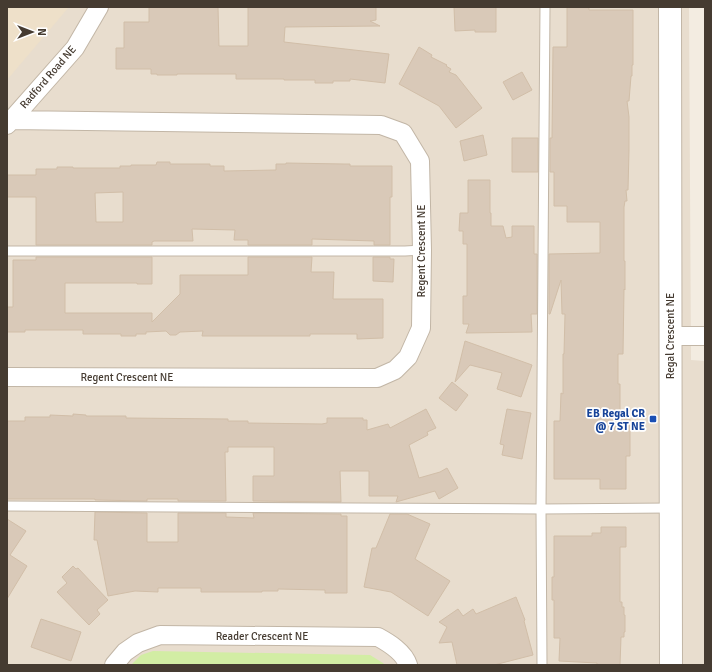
<svg xmlns="http://www.w3.org/2000/svg" width="712" height="672" viewBox="0 0 712 672" font-family="Signika,sans-serif">
<rect width="100%" height="100%" fill="#f3ece1"/>
<path fill="#e8ddce" d="M7,7H689L691,360L705,361V665H7Z"/>
<path fill="#eee0c9" d="M7,7H69L7,80Z"/>
<path fill="#d2eda4" d="M153,651L370,655L383,663L385,665H131L141,655Z"/>
<path fill="#d9c9b8" stroke="#d1bea8" fill-rule="evenodd" d="M149,7H218L219,46H248V7H376V20L370,21L380,26L285,27L284,42L389,54L385,83L350,79V81H333V83H315V80H284V79H236V74H177V75H157V74H151V69H116V48H124V22H149Z
M454,7H496V32H475V30L455,31Z
M567,7H589V10H633V65H632V76H631L629,101H627L629,117V150L628,190H626L627,201H625L624,207V261H625V290L624,289L623,354H618V384H620V419H630V456H626V489H600V479H554V421H560L561,393L563,394V354H564L565,314H562L561,280L550,314H549V254L600,253V222H567V206H554V172H550V138H552L553,47H567Z
M419,47L432,55L431,57L447,65L446,66L451,69L449,72L456,75L482,108L456,128L439,106L399,84Z
M522,72L532,90L513,100L503,82Z
M483,135L487,155L464,161L460,141Z
M512,138H538V172H512Z
M157,162H170V164H210V166H224V171L276,170V164H286V163L344,164H350V166H392V197H390V245H374V241L312,239V245H248V240H234L235,230L192,229L193,241H154L152,242V245H36V197H7V175H36V169H57V167H73V168H120V166H131V165H156ZM123,192V222H96L95,193Z
M468,180H490V213H491V226H503L506,238L512,237V226H534V254H537V314H531L532,332L466,333L469,324H463V296H467V244H463V231H459L460,213H468Z
M36,257H152V284H137V283H65V313H152V322L180,294V275H248V257H312L311,272H334L333,299H383V338L357,339V334H310V336H202L203,331L180,332L176,335H170L166,331L146,332V334H136V336H121V334H83V330H25V332H7V307H13V260H36Z
M373,257H390V259H394L393,282L373,281Z
M465,341L532,365L521,397L497,389L502,373L470,365L455,382Z
M452,382L468,395L456,411L439,398Z
M426,409L436,428L427,432L428,435L409,445L419,478L440,472L447,468L458,488L439,499L435,491L396,502L398,496H369V471H340L341,502L253,501V476H274V447H228V452H225L226,501H178V499H147V501L95,500V499H7V421H25V417H50V415L73,416V414L86,415V416H126V418L228,419V421H248V423L322,424L327,423V418H363V420H367V430L388,424L390,428Z
M507,409L531,413L522,459L502,455L504,445L500,444Z
M95,512L147,513V542H178V513H226V517L254,518L253,513L341,514V516H347V593H325V590L278,589V591H262V592H201V588H158V592L135,591L108,596L97,540H94Z
M390,514H407L430,524L415,559L450,581L428,616L391,592L364,587L372,548H376Z
M7,519L26,531L10,555L27,566L7,599Z
M601,527H626V547H620V602H622V607H624V615H625V632H624V637H621L620,665H597V663L559,661L560,638H554V600H552V577H554V536H592V533H601Z
M73,566L76,569L78,568L108,600L97,610L100,614L89,625L57,592L67,583L62,577Z
M516,597L525,620L524,621L533,655L494,665H457L452,642L439,643L447,627L439,622L458,609L463,616L473,609L476,614Z
M41,619L81,632L71,661L31,647Z"/>
<g fill="none" stroke-linecap="round" stroke-linejoin="round">
<defs>
<path id="service" d="M7,251H405L422,250
M7,506L541,509L670,508
M542,665L541,509L545,7"/>
<path id="minor" d="M7,125L75,48L99,7
M670,336H705
M7,377L377,378L395,370L408,357L421,328L422,250L420,161L403,133L381,125L11,120
M114,665L125,652L138,643L160,635L378,637C389,643 404,652 408,665"/>
<path id="tertiary" d="M670,7L671,665"/>
</defs>
<use href="#service" stroke="#c2b6a6" stroke-width="11"/>
<use href="#minor" stroke="#c2b6a6" stroke-width="20"/>
<use href="#tertiary" stroke="#c2b6a6" stroke-width="24"/>
<use href="#service" stroke="#fff" stroke-width="9"/>
<use href="#minor" stroke="#fff" stroke-width="18"/>
<use href="#tertiary" stroke="#fff" stroke-width="22"/>
</g>
<rect fill="#1a4fb4" stroke="#fff" stroke-width="1.5" x="649" y="415" width="8" height="8" rx="2"/>
<g text-anchor="middle" dominant-baseline="central" stroke-width="3.5" stroke-linejoin="round" paint-order="stroke">
<g font-size="11" fill="#453b31" stroke="#fff">
<text transform="translate(48 77) rotate(-49)">Radford Road NE</text>
<text transform="translate(421 251) rotate(-90)">Regent Crescent NE</text>
<text transform="translate(670 336) rotate(-90)">Regal Crescent NE</text>
<text x="127" y="377">Regent Crescent NE</text>
<text x="262" y="636">Reader Crescent NE</text>
</g>
<g font-size="11" font-weight="bold" fill="#164399" stroke="#fff" text-anchor="end">
<text x="645" y="413">EB Regal CR<tspan x="645" dy="13">@ 7 ST NE</tspan></text>
</g>
</g>
<rect width="712" height="672" fill="none" stroke="#453b31" stroke-width="16"/>
<g transform="translate(32 32) rotate(90)" stroke="#ffffff" stroke-width="3" paint-order="stroke">
<path d="M0-3L7 15L0 10L-7 15Z" fill="#453b31"/>
<text y="-6" font-size="11" font-weight="bold" text-anchor="middle" fill="#453b31">N</text>
</g>
</svg>
